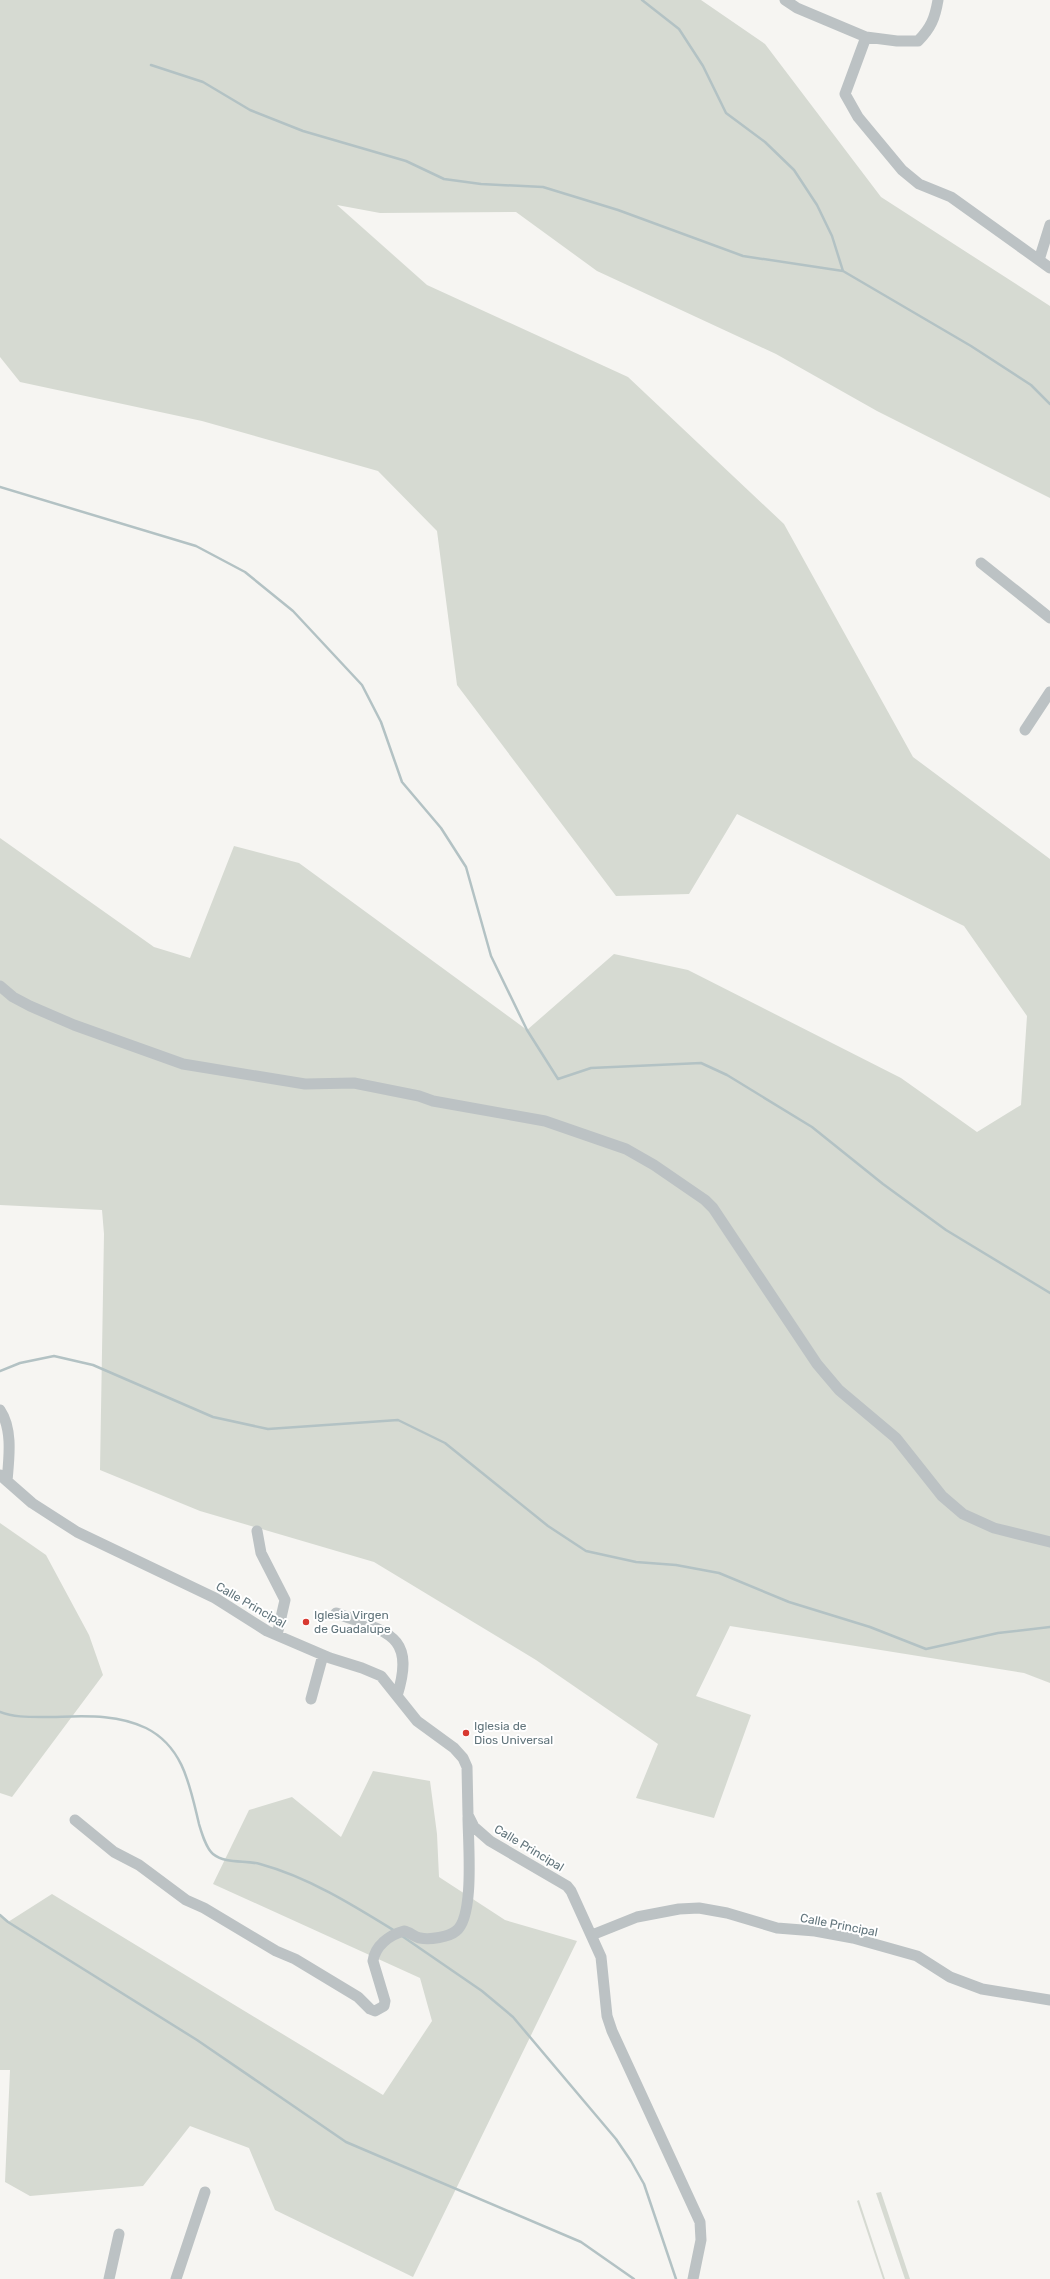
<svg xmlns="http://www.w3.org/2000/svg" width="1050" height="2279" viewBox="0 0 1050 2279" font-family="Rubik,sans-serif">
<rect width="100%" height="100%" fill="#f6f5f2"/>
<path fill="#d6dad2" d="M0,0H701L765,44L881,197L1050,306V498L877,411L776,354L597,271L516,212L380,213L337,205L427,285L628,377L784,524L913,757L1050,859V1683L1024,1673L730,1626L696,1696L751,1715L714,1818L636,1798L658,1744L536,1660L374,1562L200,1511L100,1470L104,1234L102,1210L0,1205V838L154,947L190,958L234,846L299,863L527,1030L614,954L688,970L901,1078L977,1132L1021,1105L1027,1016L964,926L737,814L689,894L616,896L457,685L437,531L378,471L202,421L20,382L0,357Z
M0,1523L46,1555L89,1635L103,1675L12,1797L0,1793Z
M373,1771L430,1781L437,1834L439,1877L505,1920L577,1941L413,2277L275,2210L249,2148L190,2126L143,2186L30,2196L5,2182L10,2070H0V1915L8,1922L52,1894L383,2095L432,2021L420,1978L213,1884L249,1810L292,1797L341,1837Z
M881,2192L910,2279H905L876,2193Z
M859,2200L885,2279H883L857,2201Z"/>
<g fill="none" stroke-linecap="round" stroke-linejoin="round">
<path stroke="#b3c2c4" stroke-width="2.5" d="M642,0L679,29L703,66L726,113L765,142L794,170L817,205L832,236L843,271
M151,65L203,82L250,110L303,131L406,161L444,179L481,184L543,187L618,210L743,256L843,271L971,346L1031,385L1050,404
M0,487L196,546L245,572L293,611L362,685L381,722L402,782L441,828L466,867L491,956L527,1030L558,1079L591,1068L701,1063L727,1075L812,1127L883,1184L946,1230L1050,1293
M0,1371L20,1363L54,1356L93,1365L213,1417L268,1429L398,1420L445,1443L548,1526L586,1551L636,1562L676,1565L719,1573L789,1602L870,1627L926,1649L998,1633L1050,1627
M0,1712C13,1717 27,1717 42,1717C77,1717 113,1712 146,1728C184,1747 190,1787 199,1824C202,1834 206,1848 213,1854C225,1864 246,1860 260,1864C308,1877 353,1905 395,1931
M0,1915L8,1922L197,2040L346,2142L581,2242L634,2279
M402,1936L482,1991L513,2017L616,2139L631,2161L644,2184L676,2279"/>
<path stroke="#bcc2c4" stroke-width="11" d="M785,0L797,8L866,37L897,41H918C931,28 935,18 938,0
M866,37L845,94L858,117L902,170L919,184L951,197L1050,268
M1039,260L1050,225
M981,563L1050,618
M1025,730L1050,692
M0,986L13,997L30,1006L74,1025L183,1064L305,1084L354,1083L419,1096L433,1101L545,1121L626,1149L654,1165L705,1200L713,1208L817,1364L839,1390L896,1438L942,1496L963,1514L994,1528L1050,1542
M0,1410C13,1429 9,1458 7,1481
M0,1475L32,1503L77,1532L215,1598L267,1631L330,1658L362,1668L381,1676L417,1721L454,1748L463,1758L467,1767L468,1815L474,1827L490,1841L567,1886L571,1891L601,1957L607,2016L612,2031L700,2222L701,2240L693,2279
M257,1531L261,1553L285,1600L277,1635
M336,1613C385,1632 417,1633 397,1696
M311,1699L323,1655
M75,1820L114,1852L139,1865L186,1900L204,1908L276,1951L295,1959L358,1997L370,2009L375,2011L384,2006L385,2001L373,1961C375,1946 389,1935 404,1931C410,1932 414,1937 420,1938C430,1940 449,1937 456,1931C475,1917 468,1841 468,1817
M592,1935L637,1917L679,1909L699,1908L727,1913L777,1928L815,1931L853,1938L917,1956L950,1977L982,1989L1050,2000
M109,2279L119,2234
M176,2279L205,2192"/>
</g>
<g fill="#d83930" stroke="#fff" stroke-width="1.5">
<circle cx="306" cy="1622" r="4"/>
<circle cx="466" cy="1733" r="4"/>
</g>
<g text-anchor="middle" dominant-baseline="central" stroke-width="4" stroke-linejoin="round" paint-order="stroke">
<g font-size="12" fill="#62757c" stroke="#fff">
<text transform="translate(251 1605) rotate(30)">Calle Principal</text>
<text transform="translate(529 1848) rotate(31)">Calle Principal</text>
<text transform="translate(839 1925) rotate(11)">Calle Principal</text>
</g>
<g font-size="12" fill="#62757c" stroke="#fff" text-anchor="start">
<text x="314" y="1615">Iglesia Virgen<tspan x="314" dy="14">de Guadalupe</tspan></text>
<text x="474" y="1726">Iglesia de<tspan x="474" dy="14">Dios Universal</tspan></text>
</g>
</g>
</svg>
